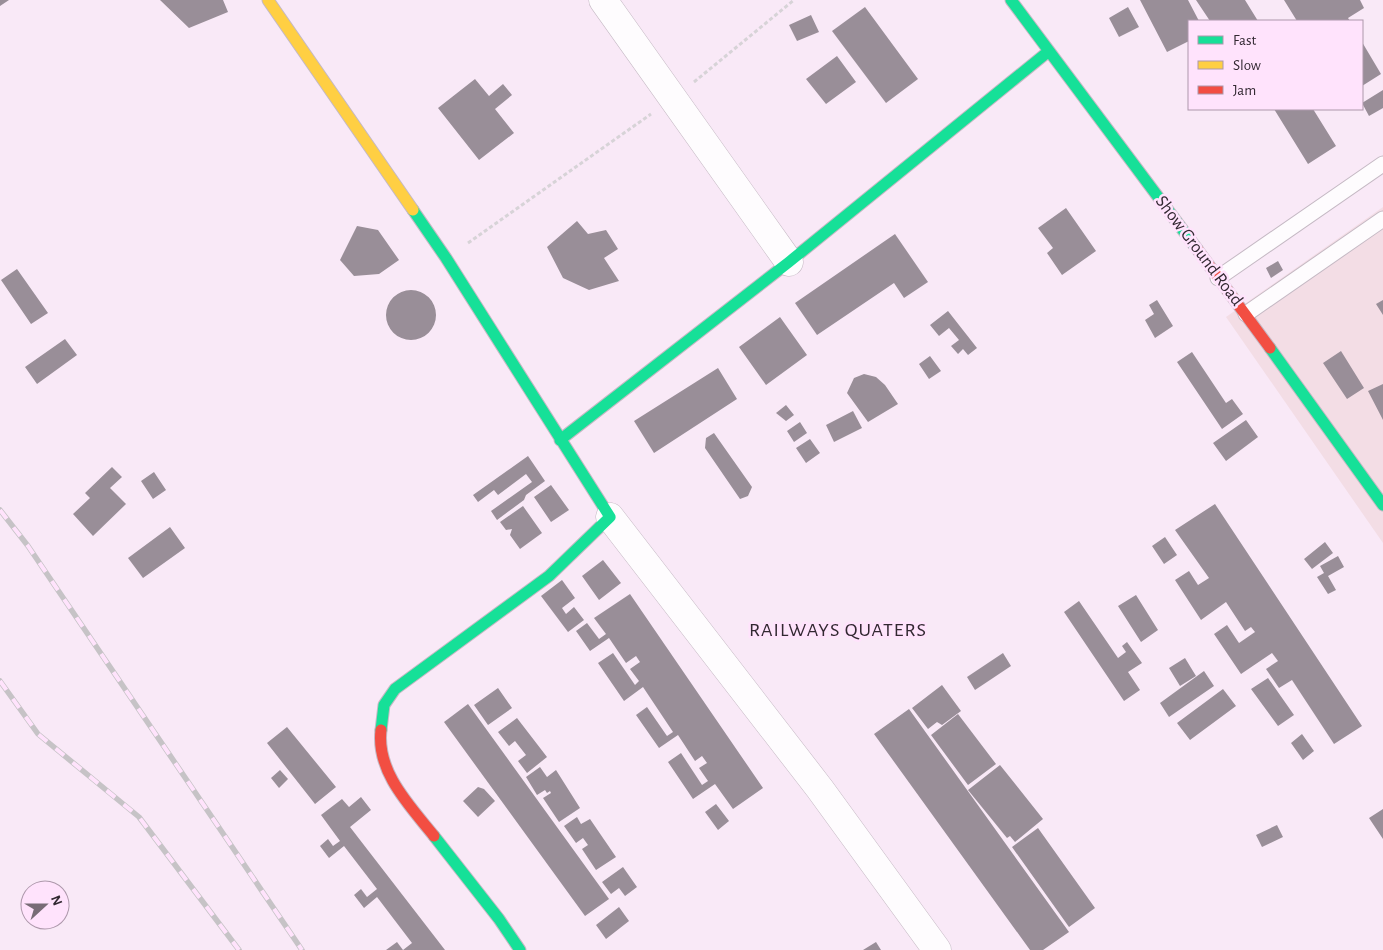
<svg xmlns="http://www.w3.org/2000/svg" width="1383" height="950" viewBox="0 0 1383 950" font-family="'Alegreya Sans',sans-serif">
<rect width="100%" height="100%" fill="#f9e9f7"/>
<path fill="#f3dde5" d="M1383,207V543L1226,317Z"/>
<path fill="#998e98" d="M0,0H9L0,6Z
M160,0H223L228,12L189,28Z
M1140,0H1188L1199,21H1189V41L1167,52Z
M1196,0H1245L1258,21H1210Z
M1284,0H1360L1364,8L1348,18L1350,21H1297Z
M865,7L918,79L886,103L832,31Z
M1128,7L1139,27L1119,37L1109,18Z
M811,15L819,32L797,41L789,25Z
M1362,42L1381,74L1362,86Z
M837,56L856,82L826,104L806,79Z
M475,79L489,96L503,84L512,95L495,109L514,133L479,160L438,108Z
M1383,90V108L1369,116L1362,103Z
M1274,109H1313L1336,146L1308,164Z
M1066,208L1096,251L1062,275L1047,253L1053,248L1038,228Z
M577,221L588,234L606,230L618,249L604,258L619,281L589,290L563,278L547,247Z
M357,226L378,230L399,260L379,274L354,276L340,260Z
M895,234L928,282L904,298L894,283L817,335L795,303Z
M1278,261L1283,270L1271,278L1266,268Z
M17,269L48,313L31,324L1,280Z
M386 315a25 25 0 1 1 50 0a25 25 0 1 1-50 0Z
M1157,300L1173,326L1155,338L1145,320L1154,314L1149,305Z
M1383,300V315L1376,304Z
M948,311L977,348L968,355L963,349L958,354L951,346L959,340L949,328L939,336L930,325Z
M780,317L807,355L766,385L739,347Z
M65,339L77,355L37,384L25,367Z
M1341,351L1364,388L1347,399L1323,363Z
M1192,352L1226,403L1232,399L1243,414L1222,429L1177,362Z
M930,356L941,371L929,379L919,364Z
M718,368L737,399L654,453L634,421Z
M864,374L876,377L885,385L898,404L868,422L847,393L854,378Z
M1383,384V420L1368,391Z
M786,405L794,415L786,421L776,413Z
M853,411L862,428L834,442L826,425Z
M1246,420L1258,437L1226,461L1213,443Z
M800,422L807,433L794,442L787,431Z
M714,433L752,487L748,496L740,499L705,448L706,438Z
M810,439L820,453L806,463L796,448Z
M528,456L545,481L526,495L524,500L497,520L491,511L532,482L526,474L498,495L494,490L478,502L473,495Z
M112,467L122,477L110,488L126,504L93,536L73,514L90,498L85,493Z
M154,472L166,490L153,499L141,481Z
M551,485L569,510L551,522L534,497Z
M1215,504L1362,726L1334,744L1292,680L1279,688L1266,669L1278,661L1272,653L1241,674L1214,634L1227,625L1239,643L1255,632L1251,627L1245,631L1226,602L1201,620L1175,580L1189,571L1198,585L1209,578L1175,530Z
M523,506L542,533L520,549L510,535L512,529L506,530L500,522Z
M170,527L185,548L143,578L128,558Z
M1165,537L1177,555L1164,564L1152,546Z
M1325,542L1333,553L1312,569L1304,559Z
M1338,556L1344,567L1328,576L1336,590L1328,594L1317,577L1324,573L1320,566Z
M603,560L621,583L599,600L582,576Z
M562,580L575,598L562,608L566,614L574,607L584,620L568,632L541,596Z
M630,594L763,788L733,809L715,784L693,799L668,762L681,753L702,785L708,781L699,768L707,763L702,756L695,761L678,735L659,748L636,715L647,707L667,736L673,732L643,687L624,701L598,663L613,653L635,685L639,681L630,669L640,662L636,656L626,663L609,638L590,651L576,631L587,623L599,639L606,634L594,618Z
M1136,595L1158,630L1141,642L1118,606Z
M1079,601L1118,658L1126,652L1122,646L1127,642L1142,663L1128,672L1140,690L1124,701L1064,612Z
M1003,653L1011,666L975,690L967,677Z
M1185,658L1196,676L1180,686L1169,668Z
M1204,671L1214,686L1169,717L1160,703Z
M1268,678L1294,715L1278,726L1251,689Z
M942,685L961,711L942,725L937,722L928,729L912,708Z
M498,688L512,708L488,725L474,705Z
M1223,689L1236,706L1190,740L1177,723Z
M468,704L609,899L585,916L444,722Z
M909,709L1069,932L1043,950H1030L874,734Z
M958,714L996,764L968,785L931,735Z
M517,718L547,757L527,773L518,761L526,755L515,741L509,746L498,732Z
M287,727L336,787L315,804L267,743Z
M1302,734L1314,751L1303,760L1291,743Z
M1000,765L1043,819L1015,842L1010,836L1007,838L968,790Z
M540,767L547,777L556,770L580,808L559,822L543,798L551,793L550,791L547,793L545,790L537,795L526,777Z
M280,770L288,779L279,788L271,778Z
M478,787L484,789L495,801L478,817L463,801Z
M361,797L371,810L350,827L445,950H386L397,942L403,950L412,943L377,897L364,908L354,895L361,889L367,897L377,889L344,846L329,858L320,846L328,839L333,846L340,841L321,815L342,799L349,807Z
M716,804L729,821L718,830L705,812Z
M1383,809V839L1369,818Z
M577,817L581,824L590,819L616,857L596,870L582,849L588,845L583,838L576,843L564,826Z
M1277,825L1283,837L1262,847L1256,835Z
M1038,828L1095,908L1069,927L1012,847Z
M623,867L637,887L625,896L619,888L611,894L602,882Z
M619,907L629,921L606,939L596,925Z
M876,942L881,950H863Z"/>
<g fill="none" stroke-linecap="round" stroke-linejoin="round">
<defs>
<path id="lane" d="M1218,278L1383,164
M1246,314L1383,219"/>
<path id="street" d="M603,0L789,262
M610,517L820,789L937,950"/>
<path id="fast" d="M1011,0L1197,249
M1270,348L1383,505
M560,440L789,262L1049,51
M381,730L384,705L395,689L549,576L610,517L446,258L413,210
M434,836L499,919L520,950"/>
<path id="slow" d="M268,0L413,210"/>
<path id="jam" d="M1197,249L1270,348
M381,730C376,772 410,806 434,836"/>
</defs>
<use href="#lane" stroke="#c5b9c4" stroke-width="17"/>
<use href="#street" stroke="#c5b9c4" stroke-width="29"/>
<use href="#fast" stroke="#c5b9c4" stroke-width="13"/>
<use href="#slow" stroke="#c5b9c4" stroke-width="13"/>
<use href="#jam" stroke="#c5b9c4" stroke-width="13"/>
<path stroke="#d7d3d7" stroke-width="3" stroke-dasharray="4 2.5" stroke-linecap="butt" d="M694,82L794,0
M468,243L651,114"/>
<use href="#lane" stroke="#fefcfe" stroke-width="15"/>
<use href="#street" stroke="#fefcfe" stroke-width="28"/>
<use href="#fast" stroke="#16e098" stroke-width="11"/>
<use href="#slow" stroke="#ffcf43" stroke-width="11"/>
<use href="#jam" stroke="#f24e42" stroke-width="11"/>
<defs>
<path id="rail" d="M0,510L28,546L302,950
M0,681L38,734L139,817L239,950"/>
</defs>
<use href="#rail" stroke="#c6c3c6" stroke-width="5.5"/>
<use href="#rail" stroke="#ffe3fc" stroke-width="4" stroke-dasharray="11" stroke-linecap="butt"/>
</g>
<g text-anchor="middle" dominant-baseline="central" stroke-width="5" stroke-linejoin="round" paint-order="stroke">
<g font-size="18" fill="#322831" stroke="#ffe3fc">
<text transform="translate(1199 251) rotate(53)">Show Ground Road</text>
</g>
<g font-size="20" letter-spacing="1" fill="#322831" stroke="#ffe3fc">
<text x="838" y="630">RAILWAYS QUATERS</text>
</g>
</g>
<rect x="1188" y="20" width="175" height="90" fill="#ffe3fc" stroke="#ad98ab"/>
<rect x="1198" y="36" width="25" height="8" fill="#16e098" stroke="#ad98ab"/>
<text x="1233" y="45" font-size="15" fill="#322831">Fast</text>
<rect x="1198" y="61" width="25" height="8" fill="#ffcf43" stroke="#ad98ab"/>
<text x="1233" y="70" font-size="15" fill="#322831">Slow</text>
<rect x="1198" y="86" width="25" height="8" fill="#f24e42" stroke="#ad98ab"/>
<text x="1233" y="95" font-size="15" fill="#322831">Jam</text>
<g transform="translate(45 905) rotate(69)"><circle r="24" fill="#ffe3fc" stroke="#ad98ab"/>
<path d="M0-4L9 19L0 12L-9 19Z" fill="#786c76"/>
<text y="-8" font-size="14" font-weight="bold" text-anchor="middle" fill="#322831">N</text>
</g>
</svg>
